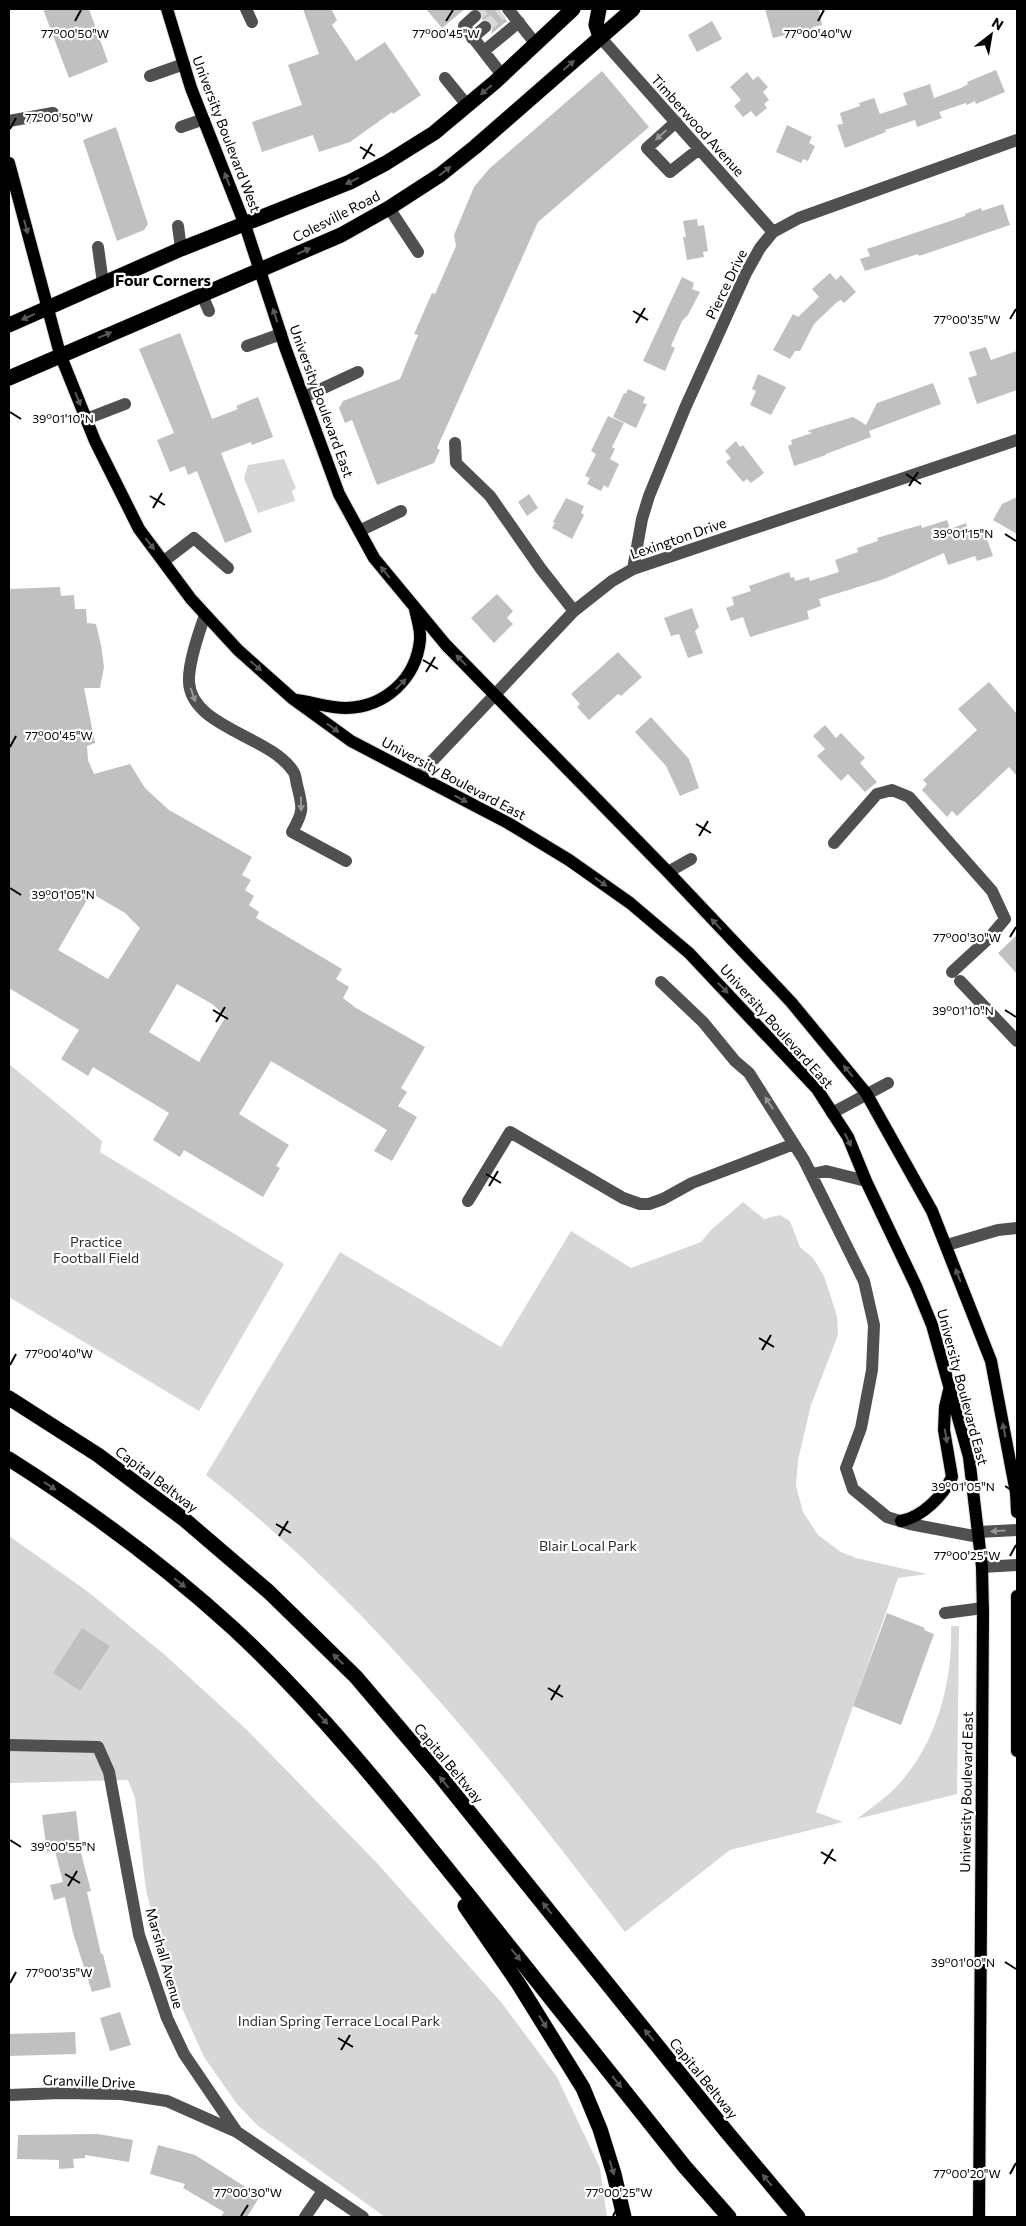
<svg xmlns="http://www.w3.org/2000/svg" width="1026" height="2226" viewBox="0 0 1026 2226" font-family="Commissioner,sans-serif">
<rect width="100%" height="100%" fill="#fff"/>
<path fill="#d7d7d7" d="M284,459L296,488L292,491L295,501L258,513L244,478L248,465Z
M9,1064L102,1141L100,1152L284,1264L199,1411L9,1297Z
M743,1202L764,1219L780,1215L790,1221L800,1247L813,1258L824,1276L837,1316L838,1335L811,1405L798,1460L796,1486L803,1512L818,1535L841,1552L856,1558L927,1574L898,1578L816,1812L843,1822L730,1850L625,1932C500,1768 370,1604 206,1475L340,1252L501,1347L571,1231L631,1268L701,1242L711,1230Z
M9,1536L87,1591L165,1655L247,1730L377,1863L501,2002L557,2077L600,2168L607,2217H385L257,2125L237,2104L204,2057L169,1979L146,1890L135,1798L128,1780L9,1783Z
M951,1626H959L957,1794L857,1819C868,1810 880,1802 890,1793C935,1751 953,1685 951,1626Z"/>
<path fill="#c0c0c0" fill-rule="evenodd" d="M43,9H89L108,62L69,78Z
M303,9H331L337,20L332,25L356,61L385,42L421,95L393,114L392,112L350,142L319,152L313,135L262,152L252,122L302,105L288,65L319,54Z
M426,9H465L442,28Z
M478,9H498L507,21L491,34L493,26L491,22L487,19L482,20L483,14Z
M765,9H819L822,25L813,27L814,32L798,36L797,32L773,38Z
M712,21L722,39L697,52L688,35Z
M996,70L1005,92L976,104L975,101L967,105L966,103L939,112L942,118L917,127L915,120L885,130L886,132L845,148L837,125L843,124L840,113L860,106L859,103L874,98L880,114L907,105L903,93L930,84L934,98L961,88L968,84L967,82Z
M602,71L649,127L538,222L437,448L440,450L434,463L377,485L352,420L345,423L339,408L343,401L400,379L418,335L414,334L432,293L435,294L456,246L454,235L474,187L489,169Z
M747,72L753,80L758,76L768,87L763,92L769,100L764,104L767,108L756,117L751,111L743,117L734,106L741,100L730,87Z
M787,125L812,137L809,143L815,146L808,161L803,159L801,163L776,152Z
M116,127L148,224L144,230L117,241L83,140Z
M1003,204L1010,225L919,256L918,254L865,271L860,259L870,256L867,249L965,216V214L981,208L982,211Z
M697,219L698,226L704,225L708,251L703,252L704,257L687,260L683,237H686L683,221Z
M830,273L836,280L841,275L856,292L844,303L841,300L837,302L814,324L800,351H795L790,359L773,350L793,314L798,317L819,297L812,289Z
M682,277L694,283L692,289L700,292L688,315L682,321L671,346L675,348L665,371L643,361Z
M180,333L212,419L238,409L236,406L258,397L273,437L252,445L251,442L221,453L252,532L225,543L197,471L188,475L185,466L170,472L157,440L174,433L139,349Z
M986,347L991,360L1017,351V390L977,404L968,378L977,375L969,352Z
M758,374L786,387L771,415L750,405L756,391L752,389Z
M933,383L941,404L869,431L871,437L826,454V455L794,466L788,446L792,444L791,440L812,433L807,431L853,417L866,425L877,403Z
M628,389L645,397L643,403L647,404L636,428L613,417L624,393L626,394Z
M608,416L624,423L612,447L615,449L610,459L619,464L608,488L604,485L601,491L587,484L590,478L585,476L596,454L591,451Z
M736,441L740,447L743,445L764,473L751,483L747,479L743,482L726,462L731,458L725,451Z
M529,494L538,508L527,516L518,502Z
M1017,497V534L993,520L1002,504Z
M566,498L584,506L581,513L584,515L572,539L552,528L555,523L553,522Z
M947,520L950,529L966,523L969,532L983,528L993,556L977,561L975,556L948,565L944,553L884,579L819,599L821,606L807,611L809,619L750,637L743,617L731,621L726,608L734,605L732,597L751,591L749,586L789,572L791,578L794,577L795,581L809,577L810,581L839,572L835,560L858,552L857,548L878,541L877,538L907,529L921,525L922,528Z
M60,587L61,596L74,595L75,609H86L87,623L96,624L101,645L104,667L100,688H84L95,743L87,746L88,760L94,774L130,764L145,788L169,810L252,857L242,875L251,880L245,890L254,896L249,905L259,912L256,918L342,969L336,979L349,987L343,998L356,1008L425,1047L401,1088L407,1092L398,1106L417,1117L392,1161L374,1151L387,1130L271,1061L239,1114L289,1145L276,1166L280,1168L263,1197L184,1150L180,1157L153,1140L169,1113L93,1067L88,1076L61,1059L79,1030L9,988V589ZM91,893L125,913L140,928L108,979L58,950ZM177,984L212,1004L226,1016L199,1062L149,1032Z
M497,594L513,611L507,618L513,624L494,643L471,618Z
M692,608L699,627L695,631L703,653L688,658L679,634L671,636L664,618Z
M618,652L642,677L621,696L618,694L589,720L577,707L580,704L571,694Z
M989,682L1017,714V776L1009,767L957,816L952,811L947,817L922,790L927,784L923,780L977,730L958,709Z
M651,717L689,759L699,788L680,796L666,766L635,732Z
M825,725L836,738L841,733L865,758L860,763L877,782L865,792L848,774L841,781L817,756L825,749L813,736Z
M1017,935V974L998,953Z
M887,1613L925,1628L924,1630L934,1634L901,1725L853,1706Z
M82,1628L110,1646L80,1691L53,1673Z
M76,1811L81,1853L91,1891L87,1892L101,1954H103L111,1987L92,1992L73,1933L65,1897L54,1900L50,1885L63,1882L55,1851L47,1852L42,1815Z
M120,2012L131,2045L110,2051L100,2018Z
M75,2032L76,2054L9,2056V2034Z
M98,2134L133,2140L129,2162L85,2155V2158L73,2159L74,2168L59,2169V2160L17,2159L18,2135Z
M158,2145L195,2155L260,2196L247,2217H221L224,2212L183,2188L185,2184L150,2174Z"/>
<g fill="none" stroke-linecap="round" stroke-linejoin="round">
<path stroke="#d9d9d9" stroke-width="12" stroke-dasharray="12 6" stroke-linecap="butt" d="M475,16L484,9
M485,27L502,13"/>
<defs>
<path id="major" d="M167,9L191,88L245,225L285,347L339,494L374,558L446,645L668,872L791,1002L866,1093L932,1211L991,1361L1016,1493L1017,1512
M9,163L60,354L95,441L139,529L191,599L238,650L293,699L351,741L508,823L569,860L630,903L689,953L817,1089L848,1137L866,1181L916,1286L932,1325L969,1457L982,1567L983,1614L979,2217
M296,700C312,702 330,708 346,708C385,707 416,679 420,640C421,630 417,619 415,609
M901,1521C922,1517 943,1496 952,1477L944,1430L945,1407L949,1390
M1017,1596V1751"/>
<path id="highway" d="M599,9L596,25L600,37
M9,325L181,249L350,182L386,163L434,133L495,82L573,9
M9,378L341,235L389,208L440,175L475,147L633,9
M9,1398L98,1455L185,1520L269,1592L356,1677L441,1777L726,2131L798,2217
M9,1459C88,1509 165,1566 234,1629C320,1709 393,1801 466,1892C539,1984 612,2076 685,2167L729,2217
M465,1906L518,1983L583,2088L600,2129L614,2174L624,2217"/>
</defs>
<use href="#major" stroke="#dbdbdb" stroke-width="14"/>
<use href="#highway" stroke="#dbdbdb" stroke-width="16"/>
<path stroke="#505050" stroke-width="12" d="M246,9L252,22
M508,9L535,43
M475,16L464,26L502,75
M600,37L773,232
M472,38L485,27
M484,51L519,22
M150,76L184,64
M445,78L467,105
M9,121L53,113
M676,122L647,148L670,172L699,149
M181,127L204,119
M389,208L418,252
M178,226L181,249
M98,247L103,283
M202,295L209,311
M247,346L281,334
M304,397L358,372
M86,419L125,404
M455,443L456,463L490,496L541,569L574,611
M359,531L401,511
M164,561L194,538L228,568
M633,569L642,519L649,496L685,408L746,273L760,248L773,232L799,218L1017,140
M205,615C199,632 188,663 189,682C191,727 270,736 293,771C296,775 296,781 297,785C303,808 304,811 292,832L346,861
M418,776L574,611L612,581L633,569L1017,440
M834,843L877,794L892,790L909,797L992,891L1005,919L989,938L952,972
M668,872L691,859
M960,981L1017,1041
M661,982L703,1022L735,1061L749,1073L804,1160L864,1281L874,1325L872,1370L861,1428L846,1468L853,1489L887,1517L910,1524L979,1537
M832,1113L888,1083
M812,1174L826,1171L866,1181
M468,1201L510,1132L623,1198L640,1204H649L663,1199L692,1183L794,1144
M947,1245L998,1230L1017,1228
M978,1532L1017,1530
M982,1567L1017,1565
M945,1613L983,1608
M9,1745L98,1747L109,1772L139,1935L167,2018L184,2054L237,2132
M9,2095L61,2093L121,2094L167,2101L237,2132L363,2217
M305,2217L323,2191"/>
<use href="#major" stroke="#000" stroke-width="12"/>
<use href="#highway" stroke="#000" stroke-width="15"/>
</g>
<defs><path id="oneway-solid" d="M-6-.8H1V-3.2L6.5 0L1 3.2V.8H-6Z" transform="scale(1.25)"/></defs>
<g fill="#595959">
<use href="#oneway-solid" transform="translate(569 65) rotate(-41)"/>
<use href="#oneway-solid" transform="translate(486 90) rotate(140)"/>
<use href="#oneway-solid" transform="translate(445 171) rotate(-38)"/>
<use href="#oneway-solid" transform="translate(227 179) rotate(-111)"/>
<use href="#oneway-solid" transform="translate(352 181) rotate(154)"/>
<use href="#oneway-solid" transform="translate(26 227) rotate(75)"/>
<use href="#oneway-solid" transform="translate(304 251) rotate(-24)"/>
<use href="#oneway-solid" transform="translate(275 315) rotate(-108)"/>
<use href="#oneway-solid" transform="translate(28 317) rotate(156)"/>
<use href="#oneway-solid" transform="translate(105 335) rotate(-23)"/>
<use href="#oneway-solid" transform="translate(78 399) rotate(68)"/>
<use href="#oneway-solid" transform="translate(150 544) rotate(52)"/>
<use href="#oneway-solid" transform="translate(385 572) rotate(-129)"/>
<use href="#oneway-solid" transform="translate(461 660) rotate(-135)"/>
<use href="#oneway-solid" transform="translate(256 666) rotate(41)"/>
<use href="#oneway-solid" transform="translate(401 684) rotate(-44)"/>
<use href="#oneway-solid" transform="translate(333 728) rotate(36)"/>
<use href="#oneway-solid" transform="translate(461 799) rotate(28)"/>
<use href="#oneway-solid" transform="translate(601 882) rotate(35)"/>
<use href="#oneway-solid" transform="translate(716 924) rotate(-133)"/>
<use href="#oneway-solid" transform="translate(723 988) rotate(46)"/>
<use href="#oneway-solid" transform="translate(848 1071) rotate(-130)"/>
<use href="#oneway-solid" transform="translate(848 1140) rotate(64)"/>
<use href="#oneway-solid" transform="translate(958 1275) rotate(-111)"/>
<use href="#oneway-solid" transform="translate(1004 1430) rotate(-101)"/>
<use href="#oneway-solid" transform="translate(946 1436) rotate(80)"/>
<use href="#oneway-solid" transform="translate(50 1486) rotate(34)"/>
<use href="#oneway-solid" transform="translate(180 1583) rotate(39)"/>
<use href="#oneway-solid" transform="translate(338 1659) rotate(-136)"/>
<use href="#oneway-solid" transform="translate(323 1719) rotate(48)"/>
<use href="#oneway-solid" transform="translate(444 1782) rotate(-129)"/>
<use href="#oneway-solid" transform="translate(547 1908) rotate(-129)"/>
<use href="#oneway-solid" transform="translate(516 1955) rotate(51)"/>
<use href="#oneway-solid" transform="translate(543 2022) rotate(58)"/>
<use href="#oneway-solid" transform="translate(649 2035) rotate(-129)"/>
<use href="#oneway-solid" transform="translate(617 2082) rotate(51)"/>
<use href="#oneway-solid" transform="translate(612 2168) rotate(73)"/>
<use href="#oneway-solid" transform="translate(767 2180) rotate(-130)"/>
</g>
<g fill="#969696">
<use href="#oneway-solid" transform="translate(661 135) rotate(138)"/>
<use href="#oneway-solid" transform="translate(193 695) rotate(71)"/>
<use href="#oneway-solid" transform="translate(301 804) rotate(89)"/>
<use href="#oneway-solid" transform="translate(769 1103) rotate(-123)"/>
<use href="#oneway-solid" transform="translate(998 1531) rotate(177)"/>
</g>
<path fill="none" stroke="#000" stroke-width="2" d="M75,21L81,10M446,21L453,10M818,21L824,10M10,129L16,118M360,147L375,156M363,159L372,144M633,311L648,320M1010,319L1016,309M636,323L645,308M10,412L21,419M906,474L921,484M909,486L918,472M150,496L165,505M153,508L162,493M1005,534L1016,541M423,660L438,669M426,672L435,657M10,747L16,736M696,824L711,833M699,836L708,821M10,888L21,895M1010,937L1016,927M213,1010L228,1019M1005,1010L1016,1017M216,1022L225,1007M486,1174L501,1183M489,1186L498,1171M759,1338L774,1347M762,1350L771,1335M10,1365L16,1354M1005,1486L1016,1493M276,1524L291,1533M279,1536L288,1521M1010,1556L1016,1545M548,1688L563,1697M551,1700L560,1685M10,1840L21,1847M821,1852L836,1861M824,1864L833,1849M65,1874L80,1883M68,1886L77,1871M1005,1962L1016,1969M10,1983L16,1972M338,2038L353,2047M341,2050L350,2035M1010,2174L1016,2163M241,2216L248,2205M613,2216L619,2205"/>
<g text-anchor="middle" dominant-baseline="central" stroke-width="4.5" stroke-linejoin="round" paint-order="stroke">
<g font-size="14" fill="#000" stroke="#fff">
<text transform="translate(698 125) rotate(48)">Timberwood Avenue</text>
<text transform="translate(227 134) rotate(69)">University Boulevard West</text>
<text transform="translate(336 216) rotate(-27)">Colesville Road</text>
<text transform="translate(726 284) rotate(-64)">Pierce Drive</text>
<text transform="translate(322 401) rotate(70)">University Boulevard East</text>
<text transform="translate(678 538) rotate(-19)">Lexington Drive</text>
<text transform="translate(454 778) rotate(28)">University Boulevard East</text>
<text transform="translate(777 1026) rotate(48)">University Boulevard East</text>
<text transform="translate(963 1387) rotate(75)">University Boulevard East</text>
<text transform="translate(157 1479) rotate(37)">Capital Beltway</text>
<text transform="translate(449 1763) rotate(50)">Capital Beltway</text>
<text transform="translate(966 1792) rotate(-89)">University Boulevard East</text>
<text transform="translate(165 1958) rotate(74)">Marshall Avenue</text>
<text transform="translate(704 2078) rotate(51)">Capital Beltway</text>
<text transform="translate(89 2081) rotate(2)">Granville Drive</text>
</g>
<g font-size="14" fill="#2e2e2e" stroke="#fff">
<text x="96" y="1241">Practice<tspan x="96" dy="16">Football Field</tspan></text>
<text x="588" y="1545">Blair Local Park</text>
<text x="339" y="2020">Indian Spring Terrace Local Park</text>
</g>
<g font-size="16" font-weight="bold" fill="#000" stroke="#fff">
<text x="163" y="279">Four Corners</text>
</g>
</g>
<g font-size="12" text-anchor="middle" fill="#000" stroke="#fff" stroke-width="4.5" stroke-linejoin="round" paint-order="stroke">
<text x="75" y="38">77°00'50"W</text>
<text x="446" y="38">77°00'45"W</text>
<text x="818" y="38">77°00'40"W</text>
<text x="59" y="122">77°00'50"W</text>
<text x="967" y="324">77°00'35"W</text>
<text x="63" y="423">39°01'10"N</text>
<text x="963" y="538">39°01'15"N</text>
<text x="59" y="740">77°00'45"W</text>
<text x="63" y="899">39°01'05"N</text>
<text x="967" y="942">77°00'30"W</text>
<text x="963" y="1015">39°01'10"N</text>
<text x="59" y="1358">77°00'40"W</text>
<text x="963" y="1491">39°01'05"N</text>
<text x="967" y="1560">77°00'25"W</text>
<text x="63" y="1851">39°00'55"N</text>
<text x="963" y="1967">39°01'00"N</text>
<text x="59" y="1977">77°00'35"W</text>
<text x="967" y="2178">77°00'20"W</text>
<text x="248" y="2197">77°00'30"W</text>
<text x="619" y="2197">77°00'25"W</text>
</g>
<rect width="1026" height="2226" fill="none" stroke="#000000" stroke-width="20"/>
<g transform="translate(991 35) rotate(31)" stroke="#ffffff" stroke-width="4" paint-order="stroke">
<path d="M0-4L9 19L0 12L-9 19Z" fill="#000000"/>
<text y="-8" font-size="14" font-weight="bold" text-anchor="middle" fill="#000000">N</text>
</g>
</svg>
